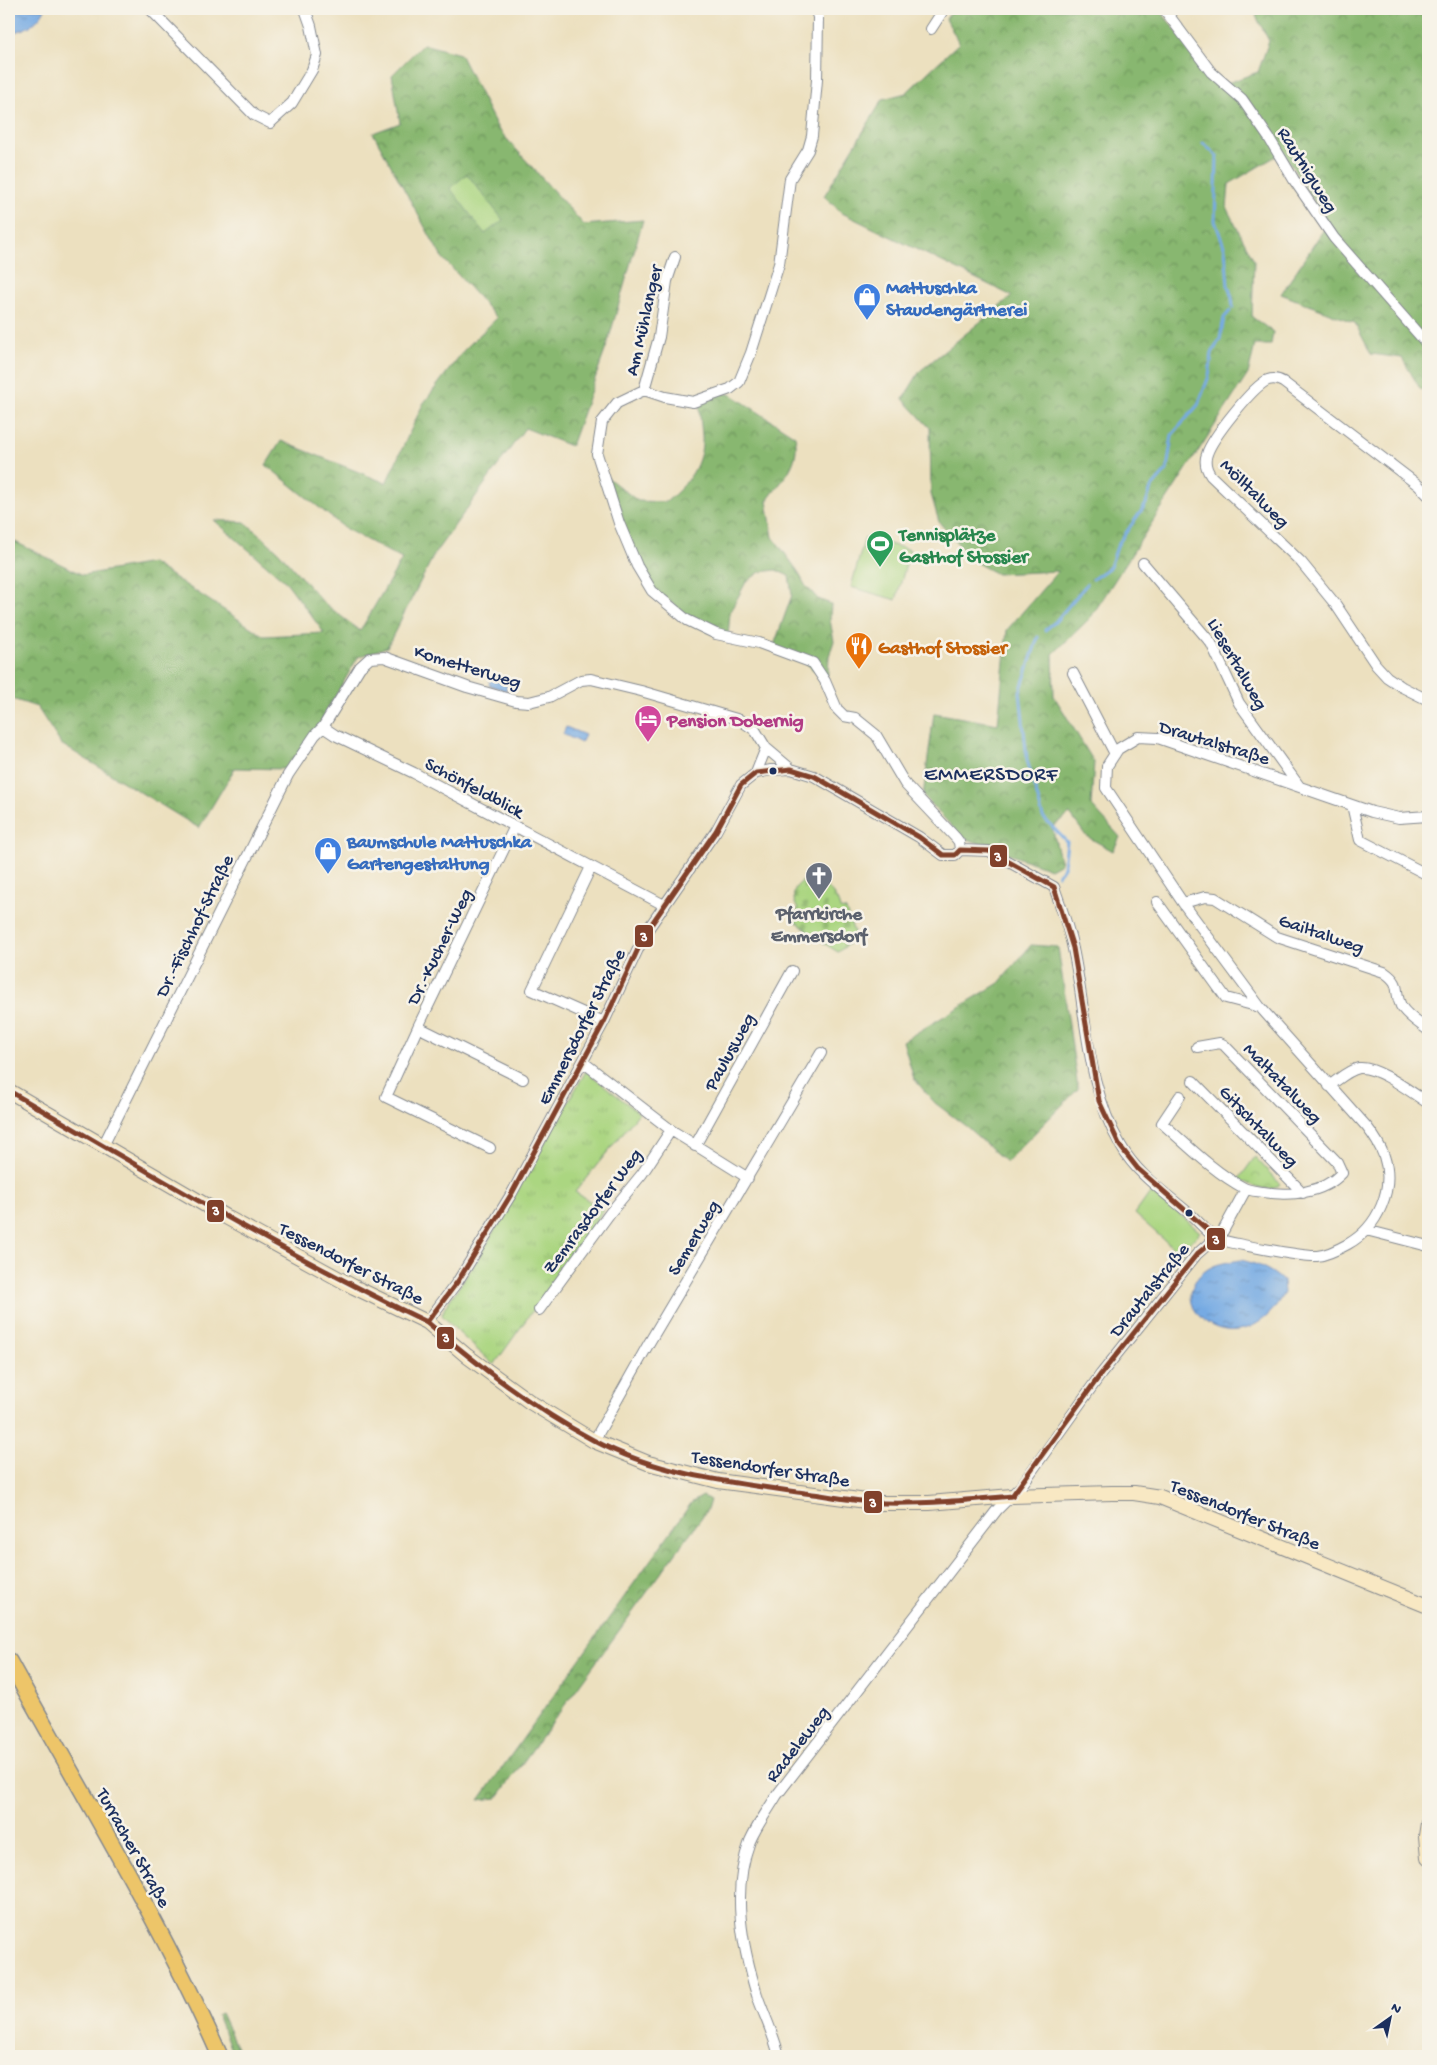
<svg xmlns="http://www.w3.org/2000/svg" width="1437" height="2065" viewBox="0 0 1437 2065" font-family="'Gochi Hand',sans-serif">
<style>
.grass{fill:url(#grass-tufts);stroke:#638270}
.forest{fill:url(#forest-crowns);stroke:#527366}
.cemetery{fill:url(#cemetery-stones);stroke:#638270}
.park{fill:url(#park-crowns);stroke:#638270}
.pitch{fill:#abd681;stroke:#638270}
.water{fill:url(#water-ripples);stroke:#486ca0}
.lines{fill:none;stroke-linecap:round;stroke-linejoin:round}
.stream{stroke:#76aae3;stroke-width:3}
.street-casing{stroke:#84888e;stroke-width:12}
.secondary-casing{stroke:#84888e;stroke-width:16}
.primary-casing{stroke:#84888e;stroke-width:18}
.street{stroke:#fff;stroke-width:10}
.secondary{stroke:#f8e8c3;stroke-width:14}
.primary{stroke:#edc569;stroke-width:15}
.bus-1-casing{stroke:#f7f3e8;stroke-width:9}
.bus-1{stroke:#81412b;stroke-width:5}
.bus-dot{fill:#1b2f5e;stroke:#f7f3e8;stroke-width:2}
.labels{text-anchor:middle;stroke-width:5;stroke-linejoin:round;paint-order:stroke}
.street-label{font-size:19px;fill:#1b2f5e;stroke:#f7f3e8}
.shop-label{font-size:19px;font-weight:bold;fill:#366cbe;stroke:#f7f3e8;text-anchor:start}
.leisure-label{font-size:19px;font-weight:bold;fill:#27864d;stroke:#f7f3e8;text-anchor:start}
.food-label{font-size:19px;font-weight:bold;fill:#c56008;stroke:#f7f3e8;text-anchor:start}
.hotel-label{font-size:19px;font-weight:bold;fill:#b23c85;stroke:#f7f3e8;text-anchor:start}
.worship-label{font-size:19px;font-weight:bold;fill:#5b616d;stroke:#f7f3e8}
.quarter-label{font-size:21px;letter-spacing:1px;fill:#1b2f5e;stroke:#f7f3e8}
.line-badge{stroke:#f7f3e8;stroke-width:2}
.badge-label{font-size:14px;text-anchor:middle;font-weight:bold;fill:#fff}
</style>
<defs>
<pattern id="grass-tufts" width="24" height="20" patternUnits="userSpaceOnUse" patternTransform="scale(1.25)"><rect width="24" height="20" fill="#abd681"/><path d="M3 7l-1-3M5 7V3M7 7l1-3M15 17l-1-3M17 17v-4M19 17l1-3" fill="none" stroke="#93b872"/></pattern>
<pattern id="forest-crowns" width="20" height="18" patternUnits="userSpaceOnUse" patternTransform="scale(1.25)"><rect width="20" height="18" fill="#88b76f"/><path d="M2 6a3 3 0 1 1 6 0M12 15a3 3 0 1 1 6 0" fill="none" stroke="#6e955e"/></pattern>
<pattern id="cemetery-stones" width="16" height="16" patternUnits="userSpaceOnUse" patternTransform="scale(1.25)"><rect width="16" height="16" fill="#abd681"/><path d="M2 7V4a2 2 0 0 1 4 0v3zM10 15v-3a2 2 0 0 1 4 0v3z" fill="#93b872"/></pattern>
<pattern id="park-crowns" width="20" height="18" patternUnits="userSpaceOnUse" patternTransform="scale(1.25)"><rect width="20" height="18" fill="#abd681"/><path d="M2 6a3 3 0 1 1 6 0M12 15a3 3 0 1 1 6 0" fill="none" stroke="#93b872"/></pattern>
<pattern id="water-ripples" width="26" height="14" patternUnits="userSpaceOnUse" patternTransform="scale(1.25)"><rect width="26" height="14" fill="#76aae3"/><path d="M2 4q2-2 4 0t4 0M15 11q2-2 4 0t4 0" fill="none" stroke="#608bbb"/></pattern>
</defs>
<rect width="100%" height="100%" fill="#f7f3e8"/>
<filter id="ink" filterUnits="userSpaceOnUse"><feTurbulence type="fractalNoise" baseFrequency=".02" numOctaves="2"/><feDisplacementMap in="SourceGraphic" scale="10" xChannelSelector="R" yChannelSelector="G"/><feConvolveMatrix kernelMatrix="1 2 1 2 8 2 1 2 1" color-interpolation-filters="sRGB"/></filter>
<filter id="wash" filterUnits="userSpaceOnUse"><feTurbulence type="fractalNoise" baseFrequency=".0096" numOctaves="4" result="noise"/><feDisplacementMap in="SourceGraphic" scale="20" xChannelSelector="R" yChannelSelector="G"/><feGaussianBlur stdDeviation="1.12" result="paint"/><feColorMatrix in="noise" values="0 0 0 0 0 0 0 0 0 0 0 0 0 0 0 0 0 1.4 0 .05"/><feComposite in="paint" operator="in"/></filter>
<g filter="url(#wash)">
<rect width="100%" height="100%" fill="#ece0bf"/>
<path class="grass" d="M586,1071L639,1113L575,1192L604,1210L494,1365L458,1332L442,1315L445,1307L478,1259Z"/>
<path class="forest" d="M953,9H1159L1219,86L1258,72L1269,41L1256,16L1262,9H1428V395L1419,387L1402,358L1371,354L1355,323L1281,294L1328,223L1283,152L1229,184L1227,209L1254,260L1252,317L1273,332L1271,345H1255L1248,374L1091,617L1053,654L1054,696L1094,762L1091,805L1120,837L1113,851L1086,836L1070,814L1052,827L1061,863L1050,869L962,837L923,796L934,713L998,724L1007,630L1058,571L997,574L973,561L939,522L931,494L930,428L903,399L920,371L1012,296L842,213L824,196L883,99L906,93L959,43L946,19Z
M423,44L460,54L498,129L584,225L643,220L607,345L571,446L525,428L435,553L387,647L358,657L320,723L286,769L235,768L199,828L61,744L37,707L9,698V539L83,575L152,563L264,636L324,633L287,583L214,520L245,522L278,551L323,602L360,631L402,559L346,529L266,465L281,441L386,483L423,404L464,350L497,318L441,256L373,133L400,123L392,75Z
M720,392L732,395L795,436C801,465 782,479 767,501L773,537L797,570L805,585L818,599L831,604L830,620L834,641L829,656L828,672L825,681L802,659L773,648L792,595L789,576L776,570L760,572L746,582L730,612L728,637L708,631L648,585L634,559L608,478L638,501L666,502C687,485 704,464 702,435C701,423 699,412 699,400Z
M1031,945L1058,947L1078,1089L1006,1162L967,1127L935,1103L914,1079L903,1041L999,983Z
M703,1496L710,1500L707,1510L497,1798L479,1800L692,1502Z
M221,2013L241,2056H234L217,2015Z"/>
<path class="cemetery" d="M805,880C822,880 837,893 840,909L846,910L856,938L838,952C822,943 809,932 794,920L798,909C791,898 792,886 805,880Z"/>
<path class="park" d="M1255,1157L1280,1184C1272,1195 1249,1184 1239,1179Z"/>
<path class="pitch" d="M467,174L503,220L485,234L450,188Z
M865,537L910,550L896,600L851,587Z
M1152,1190L1200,1232L1180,1254L1135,1214Z"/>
<path class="water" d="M9,9H45C37,25 25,30 9,33Z
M490,679L507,685L506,691L489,685Z
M566,727L585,735L581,743L563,734Z
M1241,1260C1258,1264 1271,1270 1283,1281L1284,1293C1279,1301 1274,1310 1266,1317C1219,1357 1162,1298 1208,1269C1217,1263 1230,1262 1241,1260Z"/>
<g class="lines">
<path class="stream" d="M1203,143L1217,156L1215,221L1225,249L1228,285L1232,298L1233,307
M1093,579L1110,567L1118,544L1146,504L1151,488L1167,470L1172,435L1198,405L1209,376L1212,353L1220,339L1224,318L1230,311
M1045,630L1055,622L1087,584
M1038,637L1020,692L1027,760L1043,817L1067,842L1064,867L1058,875"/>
</g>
</g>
<g filter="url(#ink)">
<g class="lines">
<defs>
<path id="street" d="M150,9L254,115L270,123L292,103L312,70L317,55L311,26L305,9
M1164,9L1211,72L1242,99L1269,138L1294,180L1334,238L1428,345
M931,29L944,9
M644,390L659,337L667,281L675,257
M1428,495L1418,485L1283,382C1278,379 1274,378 1268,380C1253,386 1212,438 1207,454C1204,462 1206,469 1211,476L1301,562L1336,605L1376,665L1387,677L1402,687L1428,700
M1143,563L1211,643L1239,703L1299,786
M1073,673L1115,754
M323,727L335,735L414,773L664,905
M756,773L766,748
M1352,805L1360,840L1428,875
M515,826L418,1027L523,1079
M960,850L989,851L1054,887C1061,907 1069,928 1073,949C1087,1014 1086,1087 1121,1146C1137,1175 1167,1194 1191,1215C1199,1222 1207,1232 1216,1238C1226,1243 1304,1257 1317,1256C1328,1255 1339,1249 1348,1244C1378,1227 1395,1189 1384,1156C1380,1145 1374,1136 1367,1127L1260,1007L1183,903L1106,788L1107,766L1118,749L1138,737L1158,738L1372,812L1399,818L1428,816
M591,867L532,990L604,1022
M1157,902L1226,998L1260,1007
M1183,903L1205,897L1215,898L1277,937L1384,972C1403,985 1393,990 1401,1006C1407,1016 1419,1023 1428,1030
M418,1027L386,1097L490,1148
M583,1062L671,1130L748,1178
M1193,1081L1303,1193
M1329,1086C1338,1080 1348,1070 1359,1068C1378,1066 1412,1093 1428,1103
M1180,1096L1162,1123C1187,1145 1215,1173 1244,1188C1250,1191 1257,1191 1263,1192C1290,1196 1322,1194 1342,1173L1337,1162L1224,1045L1220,1043L1197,1047
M103,1146L288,775L315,735L323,727L360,667L370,658L384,657L467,687L516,701L529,702L549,697L581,680L591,679L641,691L740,720L755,730L766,748L791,769
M695,1146L792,971
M1366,1230L1428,1246
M539,1310L610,1213L642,1174L671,1130
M427,1322L458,1281L512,1193L604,1022L646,932L716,831L741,785L756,773L771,770L791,769L814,776L919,837L943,855H955L960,850L959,842L956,838L905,784L876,735L855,718L844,716L837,709L825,681L813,663L759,643L716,634L687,620L652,591L637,566L619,523L597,454L602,422L617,403L644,390L665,397L693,402L730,389L739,382L751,353L779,264L790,179L808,150L812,136L817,80L818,17L815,9
M594,1441L649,1343L821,1053
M779,2056C774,2035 764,2015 757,1995C742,1945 731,1892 750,1841C757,1825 768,1810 777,1795L997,1510L1021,1486L1101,1374L1197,1254L1223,1231L1246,1189"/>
<path id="secondary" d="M9,1091L226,1217L354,1287L427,1322L467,1356L530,1402L594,1441L648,1463L718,1481L881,1503H929L1012,1496L1112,1493H1134L1160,1497L1428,1606
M1428,1823L1426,1836L1428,1858"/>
<path id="primary" d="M9,1661C81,1792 160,1920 220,2056"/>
</defs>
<use href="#street" class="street-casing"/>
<use href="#secondary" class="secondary-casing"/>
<use href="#primary" class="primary-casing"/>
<use href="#street" class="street"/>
<use href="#secondary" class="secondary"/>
<use href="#primary" class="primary"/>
<defs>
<path id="bus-1" d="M791,769L814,776L919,837L943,855H955L960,850L989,851L1054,887L1073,948L1099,1101L1120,1146L1138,1169L1217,1238L1197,1254L1101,1374L1012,1496C969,1500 927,1504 884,1503C858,1502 831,1496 805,1493C734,1483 658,1475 593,1440C533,1408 479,1366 427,1322L458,1281L512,1193L604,1022L646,932L716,831L741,785L756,773Z
M9,1091C147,1171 283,1253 427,1322"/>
</defs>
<use href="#bus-1" class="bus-1-casing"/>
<use href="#bus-1" class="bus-1"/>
</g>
</g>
<defs>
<symbol id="shop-pin" viewBox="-11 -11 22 30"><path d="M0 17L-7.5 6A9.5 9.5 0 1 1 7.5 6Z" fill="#3f7fe0" stroke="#f7f3e8"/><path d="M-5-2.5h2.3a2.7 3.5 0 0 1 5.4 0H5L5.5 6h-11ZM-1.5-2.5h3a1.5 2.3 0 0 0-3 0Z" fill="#fff"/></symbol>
<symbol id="stadium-pin" viewBox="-11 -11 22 30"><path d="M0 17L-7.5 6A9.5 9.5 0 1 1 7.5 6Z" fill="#2e9e5b" stroke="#f7f3e8"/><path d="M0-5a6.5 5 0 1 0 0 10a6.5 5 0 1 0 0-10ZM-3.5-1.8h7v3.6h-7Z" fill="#fff"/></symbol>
<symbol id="restaurant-pin" viewBox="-11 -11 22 30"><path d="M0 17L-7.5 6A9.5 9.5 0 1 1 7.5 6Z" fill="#e8710a" stroke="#f7f3e8"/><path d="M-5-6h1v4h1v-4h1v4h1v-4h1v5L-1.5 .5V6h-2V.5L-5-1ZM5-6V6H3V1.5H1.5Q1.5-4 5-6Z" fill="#fff"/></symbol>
<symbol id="hotel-pin" viewBox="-11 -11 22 30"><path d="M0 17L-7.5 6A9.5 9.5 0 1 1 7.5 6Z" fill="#d1479c" stroke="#f7f3e8"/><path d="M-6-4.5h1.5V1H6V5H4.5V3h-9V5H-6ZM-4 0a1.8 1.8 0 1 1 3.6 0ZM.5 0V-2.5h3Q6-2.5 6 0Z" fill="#fff"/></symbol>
<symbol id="church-pin" viewBox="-11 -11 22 30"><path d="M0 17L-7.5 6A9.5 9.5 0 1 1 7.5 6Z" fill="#6b7280" stroke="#f7f3e8"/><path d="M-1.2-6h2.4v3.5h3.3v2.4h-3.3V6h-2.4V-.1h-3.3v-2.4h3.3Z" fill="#fff"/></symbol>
</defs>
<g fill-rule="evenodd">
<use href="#shop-pin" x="851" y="281" width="32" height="43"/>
<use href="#stadium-pin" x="864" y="528" width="32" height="43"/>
<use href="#restaurant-pin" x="843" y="630" width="32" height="43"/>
<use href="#hotel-pin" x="632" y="703" width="32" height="43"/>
<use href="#shop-pin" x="312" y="835" width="32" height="43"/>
<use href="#church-pin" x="803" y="860" width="32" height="43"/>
</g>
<g class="bus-dot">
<circle cx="773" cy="771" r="4.5"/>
<circle cx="1189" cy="1213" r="4.5"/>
</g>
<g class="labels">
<g class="street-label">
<text transform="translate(1309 169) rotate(58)" y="7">Rautnigweg</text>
<text transform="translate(642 320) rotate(-77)" y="7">Am Mühlanger</text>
<text transform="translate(1256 492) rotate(45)" y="7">Mölltalweg</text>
<text transform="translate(1239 663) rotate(60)" y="7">Liesertalweg</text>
<text transform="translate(468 665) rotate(17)" y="7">Kometterweg</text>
<text transform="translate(1215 741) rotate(17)" y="7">Drautalstraße</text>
<text transform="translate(475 786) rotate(28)" y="7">Schönfeldblick</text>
<text transform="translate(193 925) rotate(-64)" y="7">Dr.-Fischhof-Straße</text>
<text transform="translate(1322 932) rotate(19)" y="7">Gailtalweg</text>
<text transform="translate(438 946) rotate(-64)" y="7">Dr.-Kucher-Weg</text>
<text transform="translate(580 1026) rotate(-63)" y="7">Emmersdorfer Straße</text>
<text transform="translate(728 1051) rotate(-61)" y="7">Paulusweg</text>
<text transform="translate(1284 1082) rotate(46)" y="7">Maltatalweg</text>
<text transform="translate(1260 1125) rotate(46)" y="7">Gitschtalweg</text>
<text transform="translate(591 1210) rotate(-53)" y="7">Zemrasdorfer Weg</text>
<text transform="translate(692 1237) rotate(-59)" y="7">Semerweg</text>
<text transform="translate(352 1262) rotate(27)" y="7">Tessendorfer Straße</text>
<text transform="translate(1148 1289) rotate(-51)" y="7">Drautalstraße</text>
<text transform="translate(771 1467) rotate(9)" y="7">Tessendorfer Straße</text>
<text transform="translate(1246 1513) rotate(22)" y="7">Tessendorfer Straße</text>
<text transform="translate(796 1743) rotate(-52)" y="7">Radeleweg</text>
<text transform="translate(135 1847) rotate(61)" y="7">Turracher Straße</text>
</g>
<g class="shop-label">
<text x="886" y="293">Mattuschka<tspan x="886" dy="22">Staudengärtnerei</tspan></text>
<text x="347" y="847">Baumschule Mattuschka<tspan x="347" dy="22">Gartengestaltung</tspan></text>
</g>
<g class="leisure-label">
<text x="899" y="540">Tennisplätze<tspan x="899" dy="22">Gasthof Stossier</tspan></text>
</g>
<g class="food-label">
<text x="878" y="653">Gasthof Stossier</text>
</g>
<g class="hotel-label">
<text x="667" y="726">Pension Dobernig</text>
</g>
<g class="worship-label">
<text x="819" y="919">Pfarrkirche<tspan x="819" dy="22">Emmersdorf</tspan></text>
</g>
<g class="quarter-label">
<text x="991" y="780">EMMERSDORF</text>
</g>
</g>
<g class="line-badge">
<rect x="989" y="844" width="19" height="24" rx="5" fill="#81412b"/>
<rect x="634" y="924" width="20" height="24" rx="5" fill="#81412b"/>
<rect x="206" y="1199" width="19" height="24" rx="5" fill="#81412b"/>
<rect x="1206" y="1227" width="20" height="24" rx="5" fill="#81412b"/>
<rect x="436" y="1326" width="19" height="24" rx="5" fill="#81412b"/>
<rect x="863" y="1490" width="20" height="24" rx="5" fill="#81412b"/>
</g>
<g class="badge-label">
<text x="998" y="861">3</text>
<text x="644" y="941">3</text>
<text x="216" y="1215">3</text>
<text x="1216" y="1244">3</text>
<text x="446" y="1342">3</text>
<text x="873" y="1507">3</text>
</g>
<rect width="1437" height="2065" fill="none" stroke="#f7f3e8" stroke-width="30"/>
<g transform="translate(1390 2018) rotate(33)" stroke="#f7f3e8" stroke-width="4" paint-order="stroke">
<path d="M0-4L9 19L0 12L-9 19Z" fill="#1b2f5e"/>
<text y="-8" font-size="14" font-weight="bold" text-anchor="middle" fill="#1b2f5e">N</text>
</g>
</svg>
